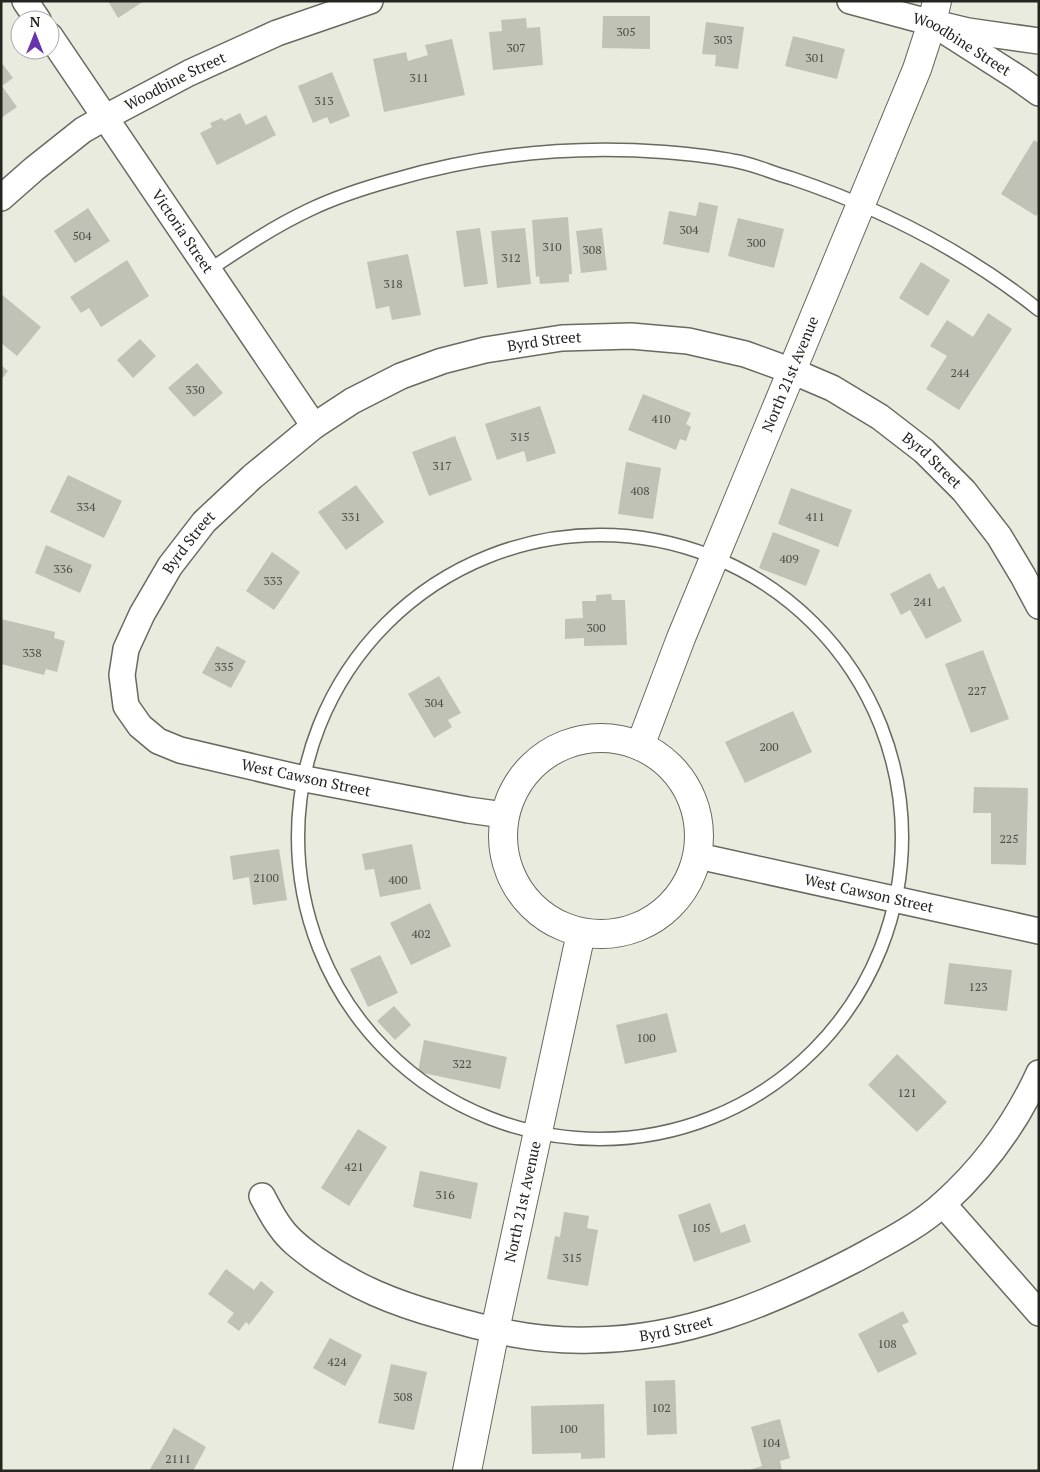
<svg xmlns="http://www.w3.org/2000/svg" width="1040" height="1472" viewBox="0 0 1040 1472" font-family="'PT Serif',serif">
<style>
.building{fill:#bfc2b5}
.lines{fill:none;stroke-linecap:round;stroke-linejoin:round}
.service-casing{stroke:#676a5f;stroke-width:15}
.minor-casing{stroke:#676a5f;stroke-width:28}
.tertiary-casing{stroke:#676a5f;stroke-width:30}
.service{stroke:#fff;stroke-width:12}
.minor{stroke:#fff;stroke-width:25}
.tertiary{stroke:#fff;stroke-width:28}
.labels{text-anchor:middle;stroke-width:4.5;stroke-linejoin:round;paint-order:stroke}
.number-label{font-size:12px;fill:#4b4c45}
.street-label{font-size:15px;fill:#242520;stroke:#fff}
</style>
<rect width="100%" height="100%" fill="#e8ebde"/>
<path class="building" d="M108,1H144L118,18Z
M603,16H650V49L602,48Z
M526,18L527,28L540,27L543,65L493,70L489,32L502,31L501,20Z
M706,22L744,27L738,69L715,66L716,55L702,54Z
M793,36L845,49L837,79L785,66Z
M452,39L465,95L384,112L373,59L406,52L408,61L428,55L425,45Z
M1,62L13,78L2,86L17,107L1,118Z
M332,72L350,116L330,124L327,117L313,123L298,86Z
M240,113L246,125L266,115L276,135L217,165L200,133L212,127L210,123L222,118L224,121Z
M1034,140L1039,143V211L1036,216L1001,194Z
M699,202L718,206L709,253L663,244L669,211L696,216Z
M88,208L110,241L75,263L54,231Z
M568,217L572,274H569V282L540,284L539,276L536,277L532,220Z
M738,218L784,229L774,268L728,256Z
M480,228L488,284L464,287L456,231Z
M525,228L531,284L497,288L491,231Z
M602,228L607,270L581,273L576,231Z
M408,254L421,315L392,320L389,306L376,309L367,262Z
M127,260L149,296L101,327L89,308L81,313L70,297Z
M921,262L950,280L928,316L899,298Z
M1,294L41,327L17,356L1,343Z
M988,313L1012,329L959,410L926,389L947,356L930,346L947,320L973,337Z
M140,339L156,356L133,378L117,360Z
M197,363L223,393L194,417L168,388Z
M1,365L8,371L1,380Z
M643,394L691,413L686,424L691,427L686,441L680,439L676,450L628,430Z
M540,406L556,453L527,462L524,451L497,460L485,424Z
M455,436L472,480L429,496L412,452Z
M626,462L661,468L653,519L618,514Z
M68,475L122,501L104,538L50,512Z
M356,485L384,522L346,550L318,512Z
M791,488L852,510L838,547L778,524Z
M773,532L820,550L806,586L759,568Z
M46,545L92,565L80,593L35,573Z
M272,552L300,572L274,610L246,591Z
M930,573L938,589L944,586L962,621L926,639L910,610L901,615L890,594Z
M611,594L612,600H625L627,645L584,646V638L565,639V619L583,618L582,601H596V595Z
M1,619L55,632L54,638L65,641L57,672L46,669L44,675L1,664Z
M217,646L246,661L231,688L202,673Z
M983,650L1009,719L971,733L945,664Z
M439,676L461,713L448,720L452,727L434,738L408,694Z
M793,711L812,752L745,783L725,742Z
M974,787L1028,788L1026,865L991,864V813H973Z
M412,844L421,889L380,897L374,869L365,870L362,854Z
M279,849L287,900L253,905L249,877L233,880L230,856Z
M430,903L451,946L411,965L390,923Z
M380,955L398,993L368,1007L350,969Z
M949,963L1012,970L1007,1011L944,1004Z
M394,1006L411,1025L395,1040L377,1021Z
M667,1013L677,1052L625,1064L616,1025Z
M424,1040L507,1057L500,1089L418,1072Z
M897,1054L947,1102L917,1132L868,1085Z
M358,1129L387,1147L349,1206L321,1188Z
M420,1171L478,1183L471,1219L413,1207Z
M710,1203L721,1233L745,1224L751,1242L694,1262L678,1215Z
M564,1212L589,1216L587,1228L598,1230L588,1286L547,1279L555,1236L560,1237Z
M226,1269L254,1290L261,1281L274,1292L249,1325L246,1322L239,1331L227,1322L234,1313L208,1294Z
M903,1311L909,1322L902,1325L917,1354L878,1373L858,1334Z
M330,1338L362,1355L345,1386L313,1368Z
M391,1364L427,1372L414,1430L378,1423Z
M675,1380L677,1434L647,1435L645,1381Z
M604,1404L605,1458L581,1459V1453L532,1454L531,1406Z
M780,1419L790,1458L780,1461L782,1471H746L762,1466L751,1427Z
M174,1428L206,1447L193,1471H149Z"/>
<g class="lines">
<defs>
<path id="service" d="M209,270C242,248 273,227 309,210C336,197 364,188 393,180C482,154 571,145 664,152C688,154 712,156 735,161C754,164 772,173 791,178C880,208 965,251 1039,310
M298 837a302 302 0 1 1 604 0a302 302 0 1 1-604 0Z"/>
<g id="minor">
<path d="M25,1L38,20"/>
<path id="s1" d="M850,1L932,23L1018,78L1039,93"/>
<path d="M947,26L968,31L1039,41"/>
<path id="s2" d="M50,36L314,426"/>
<path id="s3" d="M1,198L34,169L83,130L106,117L189,73L277,33L370,1"/>
<path id="s4" d="M504,815L468,810L300,778L180,750L158,741L140,726L126,706L122,675L126,649L142,614L170,566L204,522L252,477L314,426L352,401L401,376L442,361L485,350L562,338L631,336L688,341L745,354L792,371L832,388L880,417L924,451L964,491L999,536L1023,576L1039,606"/>
<path id="s5" d="M698,856L1039,931"/>
<path id="s6" d="M262,1196C268,1207 273,1218 281,1228C290,1241 303,1250 315,1259C355,1287 394,1303 441,1316C459,1321 476,1326 494,1330C525,1337 559,1341 591,1340C686,1339 771,1303 854,1260C885,1243 918,1227 944,1203C984,1167 1016,1123 1039,1073"/>
<path d="M943,1204L1039,1313"/>
</g>
<g id="tertiary">
<circle cx="601" cy="836" r="98"/>
<path id="s7" d="M640,746L681,638L917,69L932,23L937,1"/>
<path id="s8" d="M467,1471L495,1330L581,933"/>
</g>
</defs>
<use href="#service" class="service-casing"/>
<use href="#minor" class="minor-casing"/>
<use href="#tertiary" class="tertiary-casing"/>
<use href="#service" class="service"/>
<use href="#minor" class="minor"/>
<use href="#tertiary" class="tertiary"/>
</g>
<g class="labels">
<g class="number-label">
<text x="626" y="36">305</text>
<text x="723" y="44">303</text>
<text x="516" y="52">307</text>
<text x="815" y="62">301</text>
<text x="419" y="82">311</text>
<text x="324" y="105">313</text>
<text x="689" y="234">304</text>
<text x="82" y="240">504</text>
<text x="756" y="247">300</text>
<text x="552" y="251">310</text>
<text x="592" y="254">308</text>
<text x="511" y="262">312</text>
<text x="393" y="288">318</text>
<text x="960" y="377">244</text>
<text x="195" y="394">330</text>
<text x="661" y="423">410</text>
<text x="520" y="441">315</text>
<text x="442" y="470">317</text>
<text x="640" y="495">408</text>
<text x="86" y="511">334</text>
<text x="351" y="521">331</text>
<text x="815" y="521">411</text>
<text x="789" y="563">409</text>
<text x="63" y="573">336</text>
<text x="273" y="585">333</text>
<text x="923" y="606">241</text>
<text x="596" y="632">300</text>
<text x="32" y="657">338</text>
<text x="224" y="671">335</text>
<text x="977" y="695">227</text>
<text x="434" y="707">304</text>
<text x="769" y="751">200</text>
<text x="1009" y="843">225</text>
<text x="266" y="882">2100</text>
<text x="398" y="884">400</text>
<text x="421" y="938">402</text>
<text x="978" y="991">123</text>
<text x="646" y="1042">100</text>
<text x="462" y="1068">322</text>
<text x="907" y="1097">121</text>
<text x="354" y="1171">421</text>
<text x="445" y="1199">316</text>
<text x="701" y="1232">105</text>
<text x="572" y="1262">315</text>
<text x="887" y="1348">108</text>
<text x="337" y="1366">424</text>
<text x="403" y="1401">308</text>
<text x="661" y="1412">102</text>
<text x="568" y="1433">100</text>
<text x="771" y="1447">104</text>
<text x="178" y="1463">2111</text>
</g>
<g class="street-label">
<text dy="5" stroke="none"><textPath href="#s1" startOffset="121">Woodbine Street</textPath></text>
<text dy="5" stroke="none"><textPath href="#s3" startOffset="211">Woodbine Street</textPath></text>
<text dy="5" stroke="none"><textPath href="#s2" startOffset="236">Victoria Street</textPath></text>
<text dy="5" stroke="none"><textPath href="#s4" startOffset="1004">Byrd Street</textPath></text>
<text dy="5" stroke="none"><textPath href="#s7" startOffset="401">North 21st Avenue</textPath></text>
<text dy="5" stroke="none"><textPath href="#s4" startOffset="1424">Byrd Street</textPath></text>
<text dy="5" stroke="none"><textPath href="#s4" startOffset="584">Byrd Street</textPath></text>
<text transform="translate(306 778) rotate(12)" y="5">West Cawson Street</text>
<text dy="5" stroke="none"><textPath href="#s5" startOffset="175">West Cawson Street</textPath></text>
<text dy="5" stroke="none"><textPath href="#s8" startOffset="275">North 21st Avenue</textPath></text>
<text dy="5" stroke="none"><textPath href="#s6" startOffset="461">Byrd Street</textPath></text>
</g>
</g>
<rect width="1040" height="1472" fill="none" stroke="#242520" stroke-width="5"/>
<g transform="translate(35 35)"><circle r="24" fill="#ffffff" stroke="#a7a8a6"/>
<path d="M0-4L9 19L0 12L-9 19Z" fill="#6734ab"/>
<text y="-8" font-size="14" font-weight="bold" text-anchor="middle" fill="#242520">N</text>
</g>
</svg>
